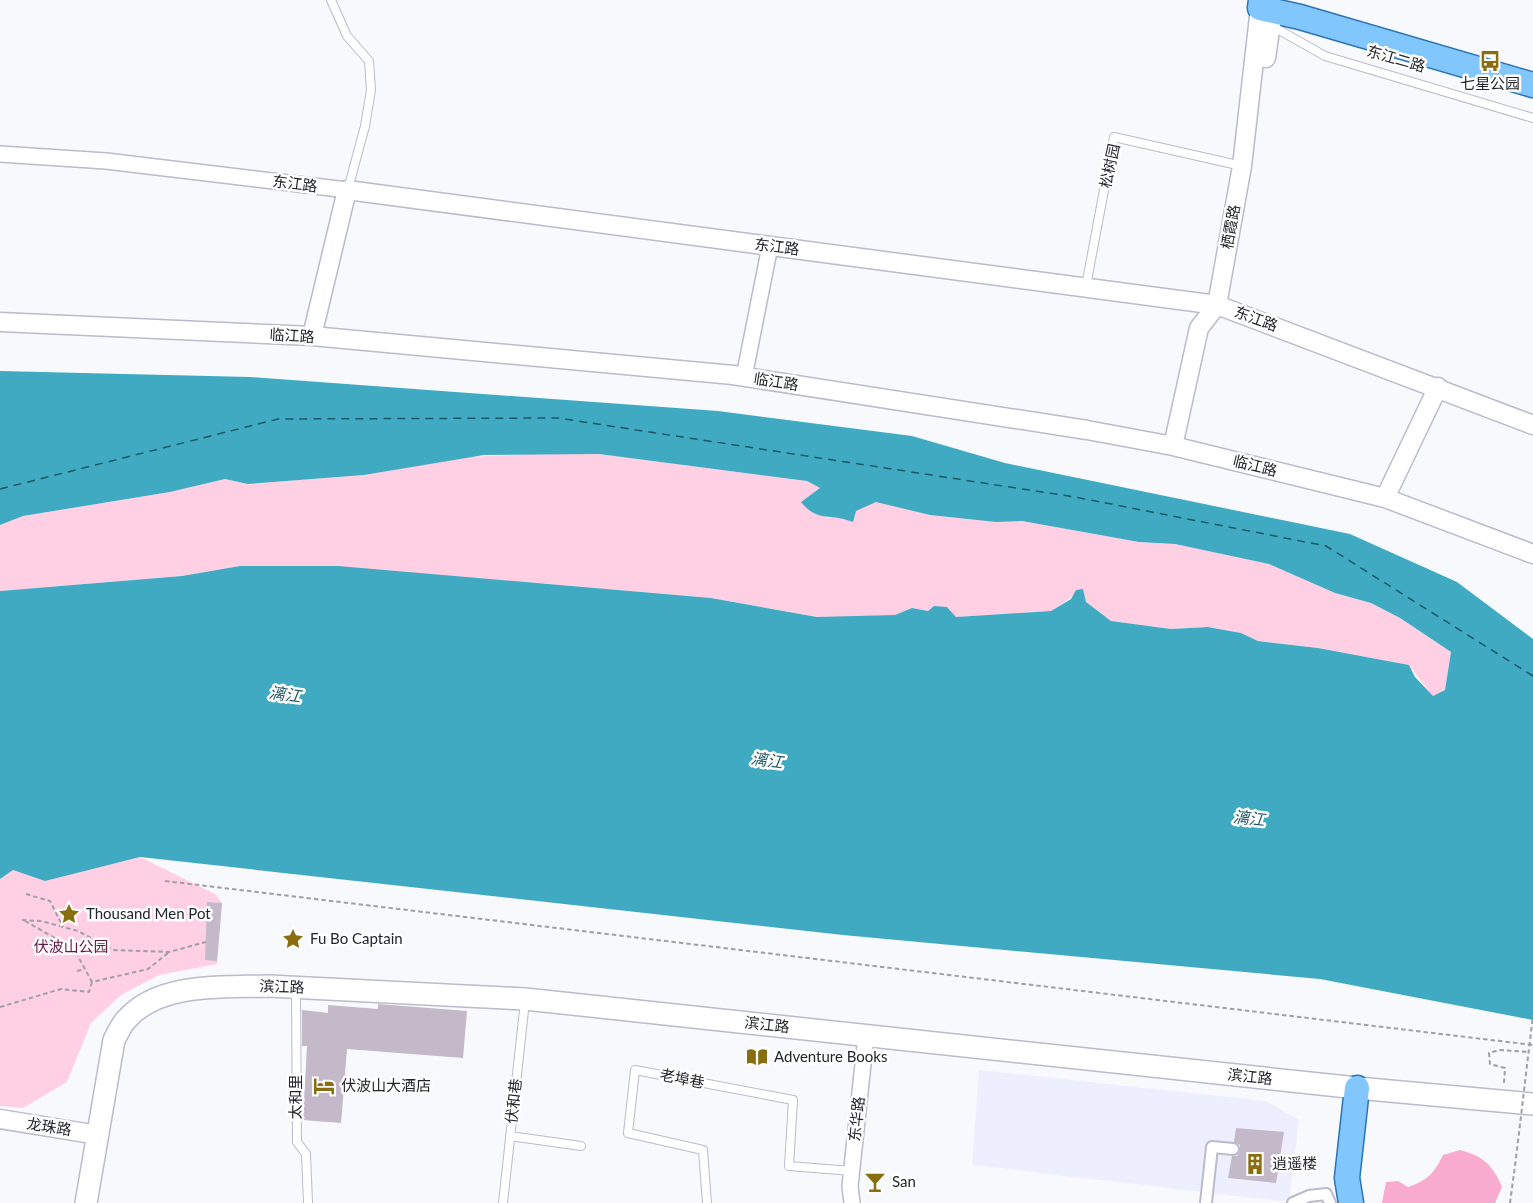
<svg xmlns="http://www.w3.org/2000/svg" width="1533" height="1203" viewBox="0 0 1533 1203" font-family="Lato,'Noto Sans SC',sans-serif">
<style>
.built{fill:#eeeffe}
.green{fill:#ffd0e4}
.forest{fill:#f8abcf}
.water{fill:#3faac1}
.lines{fill:none;stroke-linecap:round;stroke-linejoin:round}
.ferry{stroke:#1e5865;stroke-width:1.5;stroke-dasharray:8 6;stroke-linecap:butt}
.building{fill:#c3b9c8}
.service-casing{stroke:#babbcb;stroke-width:10}
.pedestrian-casing{stroke:#babbcb;stroke-width:14}
.minor-casing{stroke:#babbcb;stroke-width:18}
.tertiary-casing{stroke:#babbcb;stroke-width:21}
.secondary-casing{stroke:#babbcb;stroke-width:24}
.primary-casing{stroke:#2b75b4;stroke-width:27}
.path{stroke:#9fa0a5;stroke-width:2;stroke-dasharray:4.5 3;stroke-linecap:butt}
.service{stroke:#fff;stroke-width:8}
.pedestrian{stroke:#fff;stroke-width:10}
.minor{stroke:#fff;stroke-width:15}
.tertiary{stroke:#fff;stroke-width:18}
.secondary{stroke:#fff;stroke-width:21}
.primary{stroke:#82c6fe;stroke-width:24}
.path-bridge{stroke:#9fa0a5;stroke-width:2;stroke-dasharray:4.5 3;stroke-linecap:butt}
.labels{text-anchor:middle;stroke-width:5;stroke-linejoin:round;paint-order:stroke}
.street-label{font-size:15px;fill:#24252b;stroke:#fff}
.poi-label{font-size:15px;fill:#24252b;stroke:#fff;text-anchor:start}
.park-label{font-size:15px;fill:#671545;stroke:#fff}
.water-label{font-size:16px;font-style:italic;fill:#1e5865;stroke:#fff}
</style>
<rect width="100%" height="100%" fill="#f8f9fc"/>
<path class="built" d="M979,1070L1266,1101L1299,1120L1289,1202L972,1165Z"/>
<path class="green" d="M551,453L599,454L807,481L821,488L801,502L827,518H842L876,501L930,515L996,522L1022,521L1139,542L1175,544L1269,564L1335,593L1371,603L1400,618L1451,652L1445,690L1433,697L1409,665L1318,648L1258,641L1241,633L1208,627L1171,629L1111,621L1086,602L1083,589L1051,611L956,617L947,607L928,611L912,608L895,615L864,617H817L711,598L540,583L240,566L182,576L0,591V525L23,516L170,492L225,479L248,484L364,475L464,457Z
M140,857L215,894L222,903L217,964L159,975L121,995L91,1023L67,1082L23,1108L0,1106V879L13,870L45,880Z"/>
<path class="forest" d="M1460,1150C1483,1156 1493,1165 1502,1187L1495,1203H1382L1386,1182L1398,1181L1408,1187C1427,1181 1435,1172 1443,1155Z"/>
<path class="water" d="M0,371L250,377L718,411L912,436L1005,463L1350,534L1457,582L1533,639V1020L1320,979L843,935L140,857L45,881L13,870L0,879V591L182,576L240,566H338L711,598L817,617L895,615L912,608L928,611L934,606L947,607L956,617L1051,611L1071,599L1076,590L1083,589L1086,602L1111,621L1171,629L1208,627L1241,633L1258,641L1318,648L1409,665L1415,677L1433,696L1445,690L1451,652L1400,618L1371,603L1335,593L1269,564L1175,544L1139,542L1022,521L996,522L930,515L876,502L856,511L853,522C831,513 818,523 801,502L820,488L807,481L599,454L484,455L364,475L248,484L225,479L170,492L23,516L0,525Z"/>
<g class="lines">
<path class="ferry" d="M0,489L278,419L558,418L1075,497L1326,546L1533,676"/>
</g>
<path class="building" d="M207,902L222,903L217,961L205,960Z
M378,1004L467,1011L463,1058L347,1049L341,1123L303,1120L307,1046H302V1010L328,1013V1005L378,1009Z
M1236,1128L1284,1132L1276,1183L1228,1178L1232,1156H1237L1240,1150V1145L1234,1142Z"/>
<g class="lines">
<defs>
<path id="service" d="M331,0L347,36L369,61L371,90L365,126L348,189
M1272,26L1325,56L1533,118
M1086,286L1114,137L1242,166
M296,989L297,1142L306,1154L308,1203
M510,1136L581,1146
M503,1203L525,1001
M707,1203L703,1150L628,1133L635,1070L793,1100L789,1166L852,1171"/>
<path id="pedestrian" d="M1206,1203L1212,1147L1233,1149
M1293,1203L1309,1196L1326,1194L1330,1203"/>
<path id="minor" d="M0,154L106,161L347,190
M744,377L770,246
M852,1203L850,1186L866,1036"/>
<path id="tertiary" d="M1266,58L1273,10
M0,322L312,336L733,375L1087,430L1173,446L1385,498L1533,554
M312,336L347,190L1217,305L1533,425
M1173,446L1199,328L1217,305L1242,166L1260,8
M1385,498L1438,387
M0,1119L98,1135"/>
<path id="secondary" d="M86,1203L114,1040C118,1033 121,1025 126,1020C158,982 225,987 269,986L525,999L1357,1088L1533,1104"/>
<path id="primary" d="M1261,0L1260,8L1300,17L1533,85
M1351,1203L1347,1178L1357,1088"/>
</defs>
<use href="#service" class="service-casing"/>
<use href="#pedestrian" class="pedestrian-casing"/>
<use href="#minor" class="minor-casing"/>
<use href="#tertiary" class="tertiary-casing"/>
<use href="#secondary" class="secondary-casing"/>
<use href="#primary" class="primary-casing"/>
<path class="path" d="M165,881L1533,1045
M26,894L50,901L63,927
M22,920L41,921L78,931L113,950L169,952L206,942
M25,921L74,949L92,982L148,969L168,953
M77,971L85,969
M0,1007L61,989L89,992L92,982
M1504,1083L1505,1068L1490,1064L1489,1053L1499,1050L1529,1052
M1510,1203L1516,1158"/>
<use href="#service" class="service"/>
<use href="#pedestrian" class="pedestrian"/>
<use href="#minor" class="minor"/>
<use href="#tertiary" class="tertiary"/>
<use href="#secondary" class="secondary"/>
<use href="#primary" class="primary"/>
<path class="path-bridge" d="M1516,1158L1533,1015"/>
</g>
<defs>
<symbol id="bus-bare" viewBox="-9 -9 18 18"><path d="M-5-6H5V4H4V6H2V4H-2V6H-4V4H-5ZM-3.5-4V0h7V-4ZM-3.5 1.2v1.5H-2V1.2ZM2 1.2v1.5H3.5V1.2Z" fill="#886e0e" stroke="#fff" stroke-width="2.5" paint-order="stroke"/></symbol>
<symbol id="sight-bare" viewBox="-9 -9 18 18"><path d="M0-6L1.8-2.2L6-1.7L2.9 1.2L3.7 5.4L0 3.3L-3.7 5.4L-2.9 1.2L-6-1.7L-1.8-2.2Z" fill="#886e0e" stroke="#fff" stroke-width="2.5" paint-order="stroke"/></symbol>
<symbol id="library-bare" viewBox="-9 -9 18 18"><path d="M-6-4Q-3-5.5-.7-3.5V5Q-3 3-6 4ZM6-4Q3-5.5 .7-3.5V5Q3 3 6 4Z" fill="#886e0e" stroke="#fff" stroke-width="2.5" paint-order="stroke"/></symbol>
<symbol id="hotel-bare" viewBox="-9 -9 18 18"><path d="M-6-4.5h1.5V1H6V5H4.5V3h-9V5H-6ZM-4 0a1.8 1.8 0 1 1 3.6 0ZM.5 0V-2.5h3Q6-2.5 6 0Z" fill="#886e0e" stroke="#fff" stroke-width="2.5" paint-order="stroke"/></symbol>
<symbol id="building-bare" viewBox="-9 -9 18 18"><path d="M-4-6H4V6H1V3H-1V6H-4ZM-2.5-4.3h1.7v1.8h-1.7ZM.8-4.3h1.7v1.8H.8ZM-2.5-1h1.7V.8h-1.7ZM.8-1h1.7V.8H.8Z" fill="#886e0e" stroke="#fff" stroke-width="2.5" paint-order="stroke"/></symbol>
<symbol id="bar-bare" viewBox="-9 -9 18 18"><path d="M-6-5H6L.8 .8V4.5H3.5V6h-7V4.5H-.8V.8Z" fill="#886e0e" stroke="#fff" stroke-width="2.5" paint-order="stroke"/></symbol>
</defs>
<g fill-rule="evenodd">
<use href="#bus-bare" x="1475" y="46" width="30" height="30"/>
<use href="#sight-bare" x="54" y="899" width="30" height="30"/>
<use href="#sight-bare" x="278" y="924" width="30" height="30"/>
<use href="#library-bare" x="742" y="1042" width="30" height="30"/>
<use href="#hotel-bare" x="309" y="1071" width="30" height="30"/>
<use href="#building-bare" x="1240" y="1149" width="30" height="30"/>
<use href="#bar-bare" x="860" y="1167" width="30" height="30"/>
</g>
<g class="labels">
<g class="street-label">
<text transform="translate(1396 59) rotate(16)" y="5">东江二路</text>
<text transform="translate(1110 166) rotate(-78)" y="5">松树园</text>
<text transform="translate(295 184) rotate(7)" y="5">东江路</text>
<text transform="translate(1231 227) rotate(-80)" y="5">栖霞路</text>
<text transform="translate(777 247) rotate(7)" y="5">东江路</text>
<text transform="translate(1256 319) rotate(20)" y="5">东江路</text>
<text transform="translate(292 336) rotate(3)" y="5">临江路</text>
<text transform="translate(776 382) rotate(9)" y="5">临江路</text>
<text transform="translate(1255 466) rotate(14)" y="5">临江路</text>
<text transform="translate(282 987) rotate(2)" y="5">滨江路</text>
<text transform="translate(767 1025) rotate(6)" y="5">滨江路</text>
<text transform="translate(1250 1077) rotate(6)" y="5">滨江路</text>
<text transform="translate(682 1079) rotate(11)" y="5">老埠巷</text>
<text transform="translate(296 1097) rotate(-90)" y="5">太和里</text>
<text transform="translate(514 1101) rotate(-84)" y="5">伏和巷</text>
<text transform="translate(857 1119) rotate(-84)" y="5">东华路</text>
<text transform="translate(49 1127) rotate(9)" y="5">龙珠路</text>
</g>
<g class="poi-label">
<text x="1490" y="89" text-anchor="middle">七星公园</text>
<text x="86" y="919">Thousand Men Pot</text>
<text x="310" y="944">Fu Bo Captain</text>
<text x="774" y="1062">Adventure Books</text>
<text x="341" y="1091">伏波山大酒店</text>
<text x="1272" y="1169">逍遥楼</text>
<text x="892" y="1187">San</text>
</g>
<g class="park-label">
<text x="71" y="952">伏波山公园</text>
</g>
<g class="water-label">
<text transform="translate(285 694) rotate(8)" y="6">漓江</text>
<text transform="translate(767 760) rotate(8)" y="6">漓江</text>
<text transform="translate(1249 818) rotate(6)" y="6">漓江</text>
</g>
</g>
</svg>
